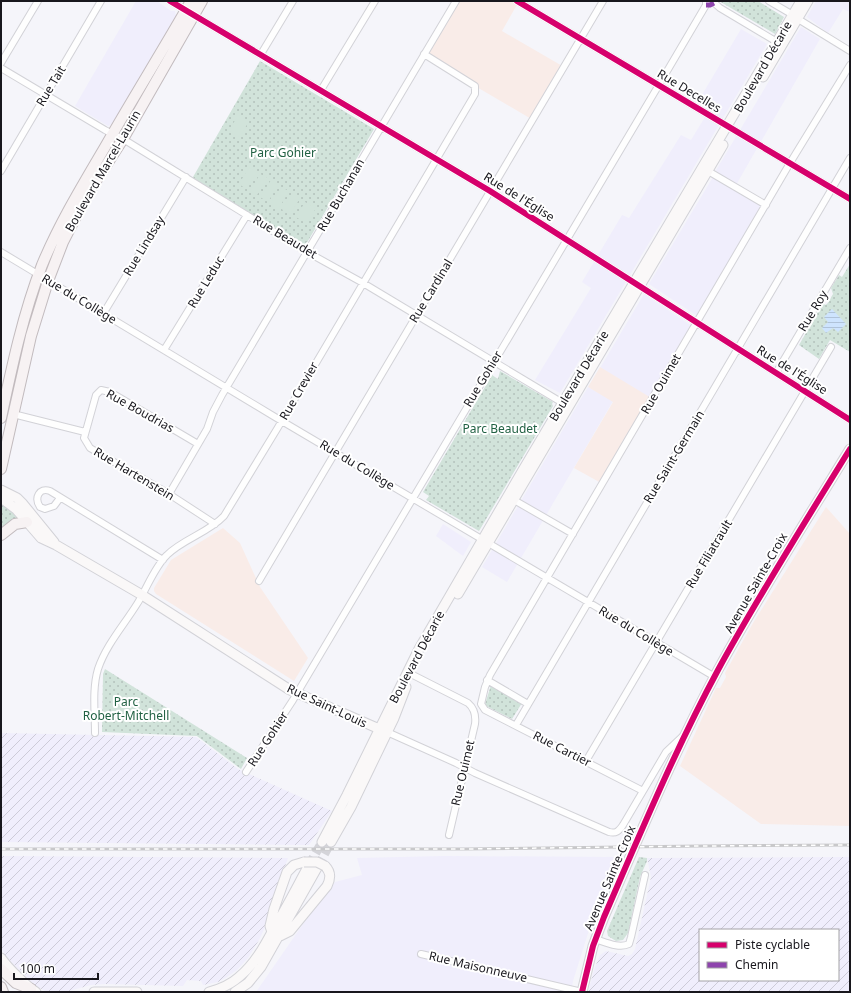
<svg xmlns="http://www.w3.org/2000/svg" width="851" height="993" viewBox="0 0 851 993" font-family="'Noto Sans',sans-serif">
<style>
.built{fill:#f0eefc}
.industrial{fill:url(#industrial-furrows);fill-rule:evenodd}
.education{fill:#f9ece8}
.green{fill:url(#green-dots)}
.pitch{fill:#d1e3da}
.water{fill:url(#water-rules)}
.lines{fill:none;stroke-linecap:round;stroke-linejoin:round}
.secondary-tunnel{stroke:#d4d4d9;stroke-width:9;stroke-dasharray:9 4.5;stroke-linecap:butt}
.street-casing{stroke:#d2d2d7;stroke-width:8}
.secondary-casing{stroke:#d2d2d7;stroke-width:11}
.primary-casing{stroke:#c2bbbe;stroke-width:12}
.street{stroke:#fefefe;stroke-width:6}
.secondary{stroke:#faf8f8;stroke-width:9}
.primary{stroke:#f7f2f3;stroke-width:10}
.rail-casing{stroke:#c8c8ca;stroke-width:3}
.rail{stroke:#fff;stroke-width:1.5;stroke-dasharray:4.5;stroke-linecap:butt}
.secondary-bridge-casing{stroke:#d2d2d7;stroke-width:11;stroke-linecap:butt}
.secondary-bridge{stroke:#faf8f8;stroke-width:9}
.quiet{stroke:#8e44ad;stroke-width:5;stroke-dasharray:10 5;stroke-linecap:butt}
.cycleway-casing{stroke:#fff;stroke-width:8}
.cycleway{stroke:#d6006c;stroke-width:6}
.labels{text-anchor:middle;stroke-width:4;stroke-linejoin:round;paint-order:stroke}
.street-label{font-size:12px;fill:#18171d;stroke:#fff}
.park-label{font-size:12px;fill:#216143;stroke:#fff}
</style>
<defs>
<pattern id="industrial-furrows" width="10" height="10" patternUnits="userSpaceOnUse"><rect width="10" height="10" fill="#f0eefc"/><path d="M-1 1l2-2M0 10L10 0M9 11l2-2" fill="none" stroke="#cdcbd8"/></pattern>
<pattern id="green-dots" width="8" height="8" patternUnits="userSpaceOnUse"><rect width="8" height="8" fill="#d1e3da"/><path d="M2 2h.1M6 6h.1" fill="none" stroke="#b3c2bb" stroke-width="1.8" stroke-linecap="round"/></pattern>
<pattern id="water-rules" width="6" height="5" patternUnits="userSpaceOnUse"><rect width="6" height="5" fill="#cee4fe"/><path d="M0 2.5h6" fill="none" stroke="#b0c3d9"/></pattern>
</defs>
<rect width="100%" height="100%" fill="#f5f5fa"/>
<path class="built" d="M136,1H157L171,11H175L176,16L112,124L108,126L75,106Z
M816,1H850V12L843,9L828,33L807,17Z
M801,27L820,39L736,185L715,172Z
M741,29L767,44L560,393L535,380L591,288L582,282L622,215L629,218L681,135L691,140L708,112L696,105Z
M713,177L764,206L697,316L649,284Z
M644,294L692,326L650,398L600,368Z
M588,387L613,401L507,582L482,567Z
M443,524L471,542L463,556L436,536Z
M444,856L619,857L601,897L590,927L573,981L571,992H256L303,924L335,882L362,875L357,858Z"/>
<path class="industrial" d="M1,733L196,737L238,769L332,811L309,845L1,842Z
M1,856L288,858L270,907L266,925L259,940L248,958L237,970L227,977L218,982L203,985L201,981L187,980L183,986L105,984L91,985L65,992H47L36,986L17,968L5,955L1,947Z
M850,857V992H588L594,970L600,955L606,951L628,956L632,954L635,949L651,877L647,858ZM700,930H838V980H700Z"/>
<path class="education" d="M456,1H519L502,31L564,67L533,120L475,86L424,54Z
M600,367L653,399L601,483L574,468L613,402L588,387Z
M826,507L850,534V826L761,824L680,766L716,688H720L726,677L725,673L753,623Z
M223,528L240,543L260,587L308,658L294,681L156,594L154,591V588L171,560Z"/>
<path class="green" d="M719,1H758L784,17L775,34Z
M260,61L374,129L305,246L194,179L193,177Z
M850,264V352L830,340L819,359L799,345L823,303L825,305L827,304L833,294L831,288L839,275L842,277Z
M500,371L553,402L552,404L553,406L479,531L426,500L429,496L423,492L492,375L498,379Z
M1,503L9,508L17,516V519L1,530Z
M105,669L247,758L241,769L197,736L102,732L103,674Z
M491,685L522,703L512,719L486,706L485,704Z
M639,857L647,858V861L640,877L628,933L623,940L616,941L608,936L607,931Z"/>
<path class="pitch" d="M238,115L249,121L240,137L229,131Z
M249,167L257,172L246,189L239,184Z
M260,174L268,178L257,195L250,191Z
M271,180L278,185L268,202L260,197Z
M281,187L289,191L279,208L271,204Z
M292,193L300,198L290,215L282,210Z
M305,202L316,208L307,224L296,217Z"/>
<path class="water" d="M832,309L846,324L838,332L833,328L826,333L822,328L828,322L824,317Z"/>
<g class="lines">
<path class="secondary-tunnel" d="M309,865L322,842
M318,866L331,842"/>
<defs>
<path id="street" d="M170,1L490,191L850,420
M517,1L850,199
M712,1L720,8L777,42
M769,1L793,15
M798,19L850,51
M261,54L293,1
M1,63L38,1
M1,68L105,130L128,142L307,252L363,283L566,405
M321,90L375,1
M1,171L101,1
M708,171L766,205
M1,252L275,417L715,677
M103,314L186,177
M164,350L247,215
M776,373L850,248
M13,414L85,432
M198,444L110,392L101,390L96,395L84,438L90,448L169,494L215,524
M169,494L207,429L213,412L222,395L456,1
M60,498L54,506L45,509L40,507C34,498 39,487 50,491L163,560
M514,500L573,534
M259,581L603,1
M407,672L468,703C475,709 476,716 475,724L449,835
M487,680L528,704
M516,725L850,158
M387,732L456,763L475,773L609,832C616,834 619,831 623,825L666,752L683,736
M95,733C95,712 92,689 98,669C106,645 124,625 137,604C146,590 155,566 167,555C183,539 208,533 224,516L277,429L475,94V86L424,54
M586,761L831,347
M246,772L293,700L663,78L706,5V1
M643,791L485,710L481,704L485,687L490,675L790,163L850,65
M595,939C605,942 619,949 629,944L631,937L645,875
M421,954L582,992"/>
<path id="secondary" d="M763,77L808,1
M1,490L17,498L23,504L54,542
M1,498L16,509L41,538L56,545L142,595L290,690L384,731
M458,594L723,145
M322,842L347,795L419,649L523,470L801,1
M331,842L351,807L394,718L406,687
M272,932L270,926L274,909L287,872L294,865L304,862
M280,936L290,931L327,886C331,878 331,872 325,866
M1,958C8,968 26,986 36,992
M94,992H137
M209,992C220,989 230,985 239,977C254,965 264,947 273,930C286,909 297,887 309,865
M235,992L248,983L261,967L318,866
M582,992L593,946L604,917C640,834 675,750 718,670C759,595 805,522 850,449"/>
<path id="primary" d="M1,418C12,366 23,314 42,265C59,224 82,186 105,147C133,98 163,50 191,1
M1,469L31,336L48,281L63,242L87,195L123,139L202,1
M1,535L15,524L27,522
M1,969L16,983L31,989
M1,987L3,992"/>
</defs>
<use href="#street" class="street-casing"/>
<use href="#secondary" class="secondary-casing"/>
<use href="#primary" class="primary-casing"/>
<use href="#street" class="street"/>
<use href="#secondary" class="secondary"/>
<use href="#primary" class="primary"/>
<defs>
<path id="rail" d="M1,849H465L700,846L850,845"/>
</defs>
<use href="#rail" class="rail-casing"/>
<use href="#rail" class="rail"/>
<defs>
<path id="secondary-bridge" d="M304,862H317L325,866"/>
</defs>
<use href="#secondary-bridge" class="secondary-bridge-casing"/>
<use href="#secondary-bridge" class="secondary-bridge"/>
<path class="quiet" d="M706,5H710L714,3"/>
<defs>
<path id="cycleway" d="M170,1L490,191L850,420
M517,1L850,199
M582,992L593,946L604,917C640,834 675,750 718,670C759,595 805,522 850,449"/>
</defs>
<use href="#cycleway" class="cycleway-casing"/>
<use href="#cycleway" class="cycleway"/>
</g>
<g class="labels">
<g class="street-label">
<text transform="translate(763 67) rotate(-60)" y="4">Boulevard Décarie</text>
<text transform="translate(51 86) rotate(-59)" y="4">Rue Tait</text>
<text transform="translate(689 91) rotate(31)" y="4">Rue Decelles</text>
<text transform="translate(103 171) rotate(-60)" y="4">Boulevard Marcel-Laurin</text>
<text transform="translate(341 195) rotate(-60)" y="4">Rue Buchanan</text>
<text transform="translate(519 197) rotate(32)" y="4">Rue de l'Église</text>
<text transform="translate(285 237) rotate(31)" y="4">Rue Beaudet</text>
<text transform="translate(144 246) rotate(-59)" y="4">Rue Lindsay</text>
<text transform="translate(206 282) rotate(-59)" y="4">Rue Leduc</text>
<text transform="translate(431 291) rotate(-59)" y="4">Rue Cardinal</text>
<text transform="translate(79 299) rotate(31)" y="4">Rue du Collège</text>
<text transform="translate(813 311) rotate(-59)" y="4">Rue Roy</text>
<text transform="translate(792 370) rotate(32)" y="4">Rue de l'Église</text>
<text transform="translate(579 376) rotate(-59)" y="4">Boulevard Décarie</text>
<text transform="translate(483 379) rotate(-59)" y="4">Rue Gohier</text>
<text transform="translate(661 384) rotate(-60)" y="4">Rue Ouimet</text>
<text transform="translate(299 391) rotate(-60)" y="4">Rue Crevier</text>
<text transform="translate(140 411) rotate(29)" y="4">Rue Boudrias</text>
<text transform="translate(674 457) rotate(-59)" y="4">Rue Saint-Germain</text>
<text transform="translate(357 465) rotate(31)" y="4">Rue du Collège</text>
<text transform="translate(134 474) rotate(31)" y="4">Rue Hartenstein</text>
<text transform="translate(709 554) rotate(-59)" y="4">Rue Filiatrault</text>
<text transform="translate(756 583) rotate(-60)" y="4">Avenue Sainte-Croix</text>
<text transform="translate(636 631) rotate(31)" y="4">Rue du Collège</text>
<text transform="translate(417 657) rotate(-62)" y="4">Boulevard Décarie</text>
<text transform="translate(327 706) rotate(25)" y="4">Rue Saint-Louis</text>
<text transform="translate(268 739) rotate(-57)" y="4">Rue Gohier</text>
<text transform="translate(562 749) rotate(27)" y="4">Rue Cartier</text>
<text transform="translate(463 773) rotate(-77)" y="4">Rue Ouimet</text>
<text transform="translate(610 878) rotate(-67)" y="4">Avenue Sainte-Croix</text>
<text transform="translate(478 967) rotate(13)" y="4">Rue Maisonneuve</text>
</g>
<g class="park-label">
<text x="283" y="157">Parc Gohier</text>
<text x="500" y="433">Parc Beaudet</text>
<text x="126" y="706">Parc<tspan x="126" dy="14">Robert-Mitchell</tspan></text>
</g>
</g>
<rect width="851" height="993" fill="none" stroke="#18171d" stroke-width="4"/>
<rect x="699" y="929" width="140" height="52" fill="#ffffff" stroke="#a3a2a5"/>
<rect x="707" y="942" width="20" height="6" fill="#d6006c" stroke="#a3a2a5"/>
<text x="735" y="949" font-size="12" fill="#18171d">Piste cyclable</text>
<rect x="707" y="962" width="20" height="6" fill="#8e44ad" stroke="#a3a2a5"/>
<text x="735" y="969" font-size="12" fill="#18171d">Chemin</text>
<path d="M14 973v6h84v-6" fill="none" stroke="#18171d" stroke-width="2"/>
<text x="20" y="973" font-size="12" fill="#18171d" stroke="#ffffff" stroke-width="3" paint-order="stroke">100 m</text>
</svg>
